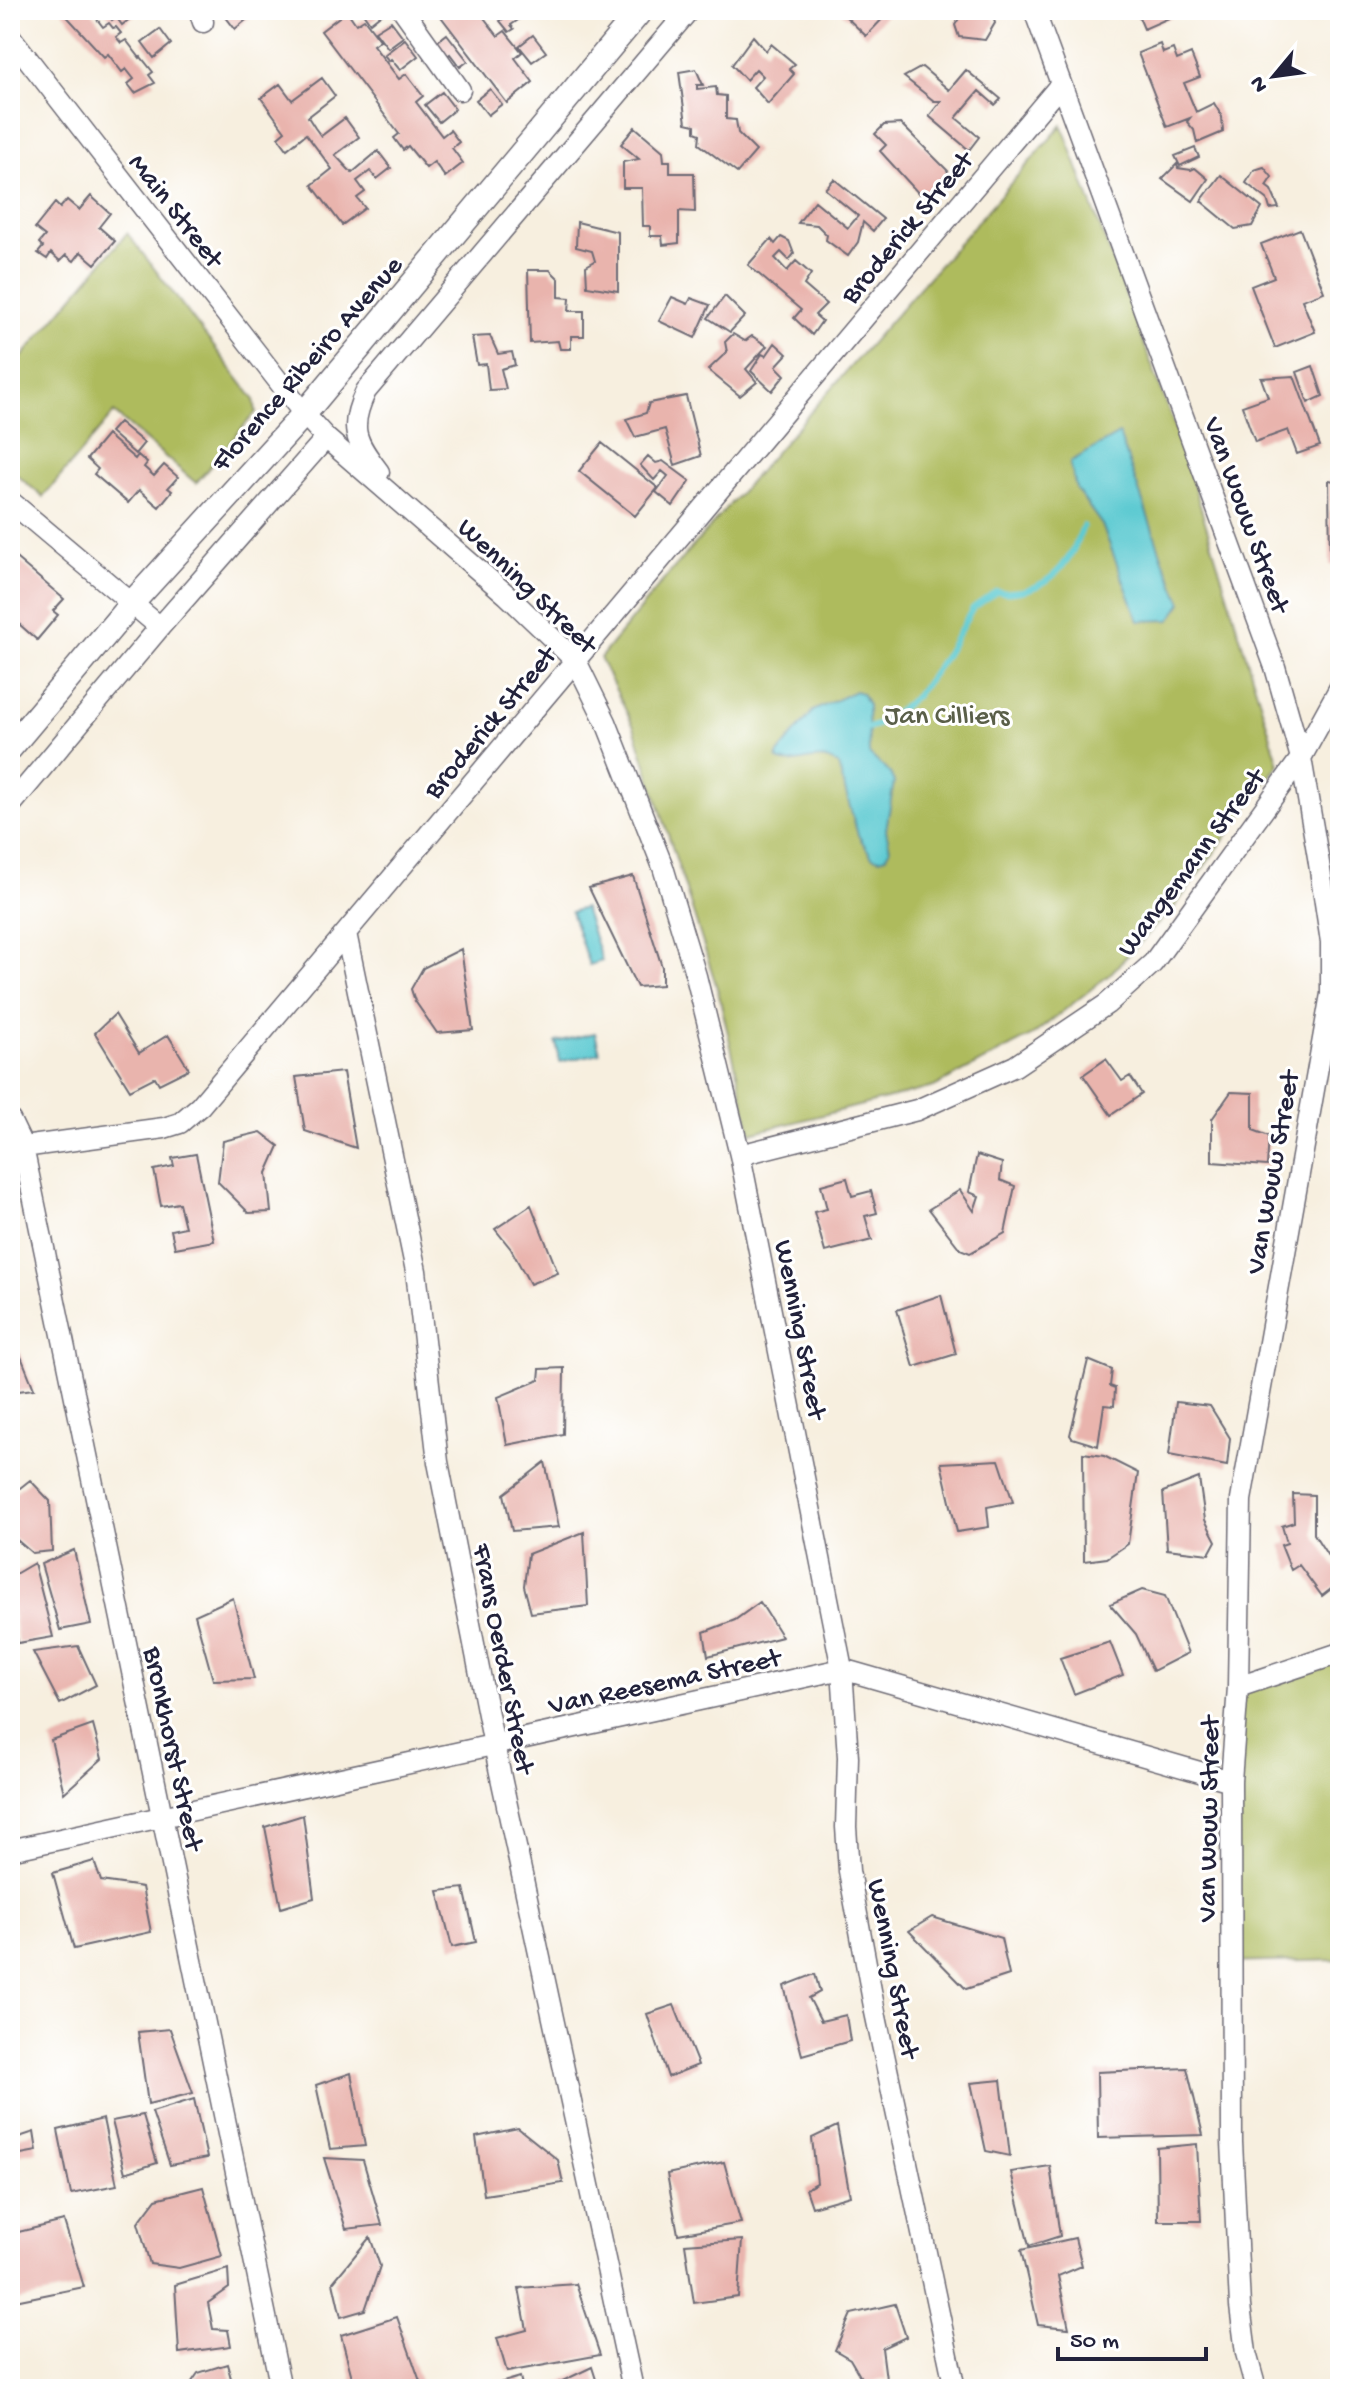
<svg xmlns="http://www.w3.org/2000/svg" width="1350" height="2399" viewBox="0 0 1350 2399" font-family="'Gochi Hand',sans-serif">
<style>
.green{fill:#aebb5d;stroke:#686e4c;stroke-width:2}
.water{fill:#5dcad2;stroke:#407686;stroke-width:2}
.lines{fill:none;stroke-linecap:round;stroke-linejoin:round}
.stream{stroke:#5dcad2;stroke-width:6}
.building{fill:#e9b4ad}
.minor-casing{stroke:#6d6a74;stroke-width:23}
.major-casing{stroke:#6d6a74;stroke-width:27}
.minor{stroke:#fff;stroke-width:20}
.major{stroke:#fff;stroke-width:24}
.labels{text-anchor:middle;stroke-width:6;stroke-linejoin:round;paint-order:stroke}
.street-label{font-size:28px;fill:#22223b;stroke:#fff}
.park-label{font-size:28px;fill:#5a5f49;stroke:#fff}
</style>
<rect width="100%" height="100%" fill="#fff"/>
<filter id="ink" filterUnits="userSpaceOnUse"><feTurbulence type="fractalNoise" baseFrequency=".0125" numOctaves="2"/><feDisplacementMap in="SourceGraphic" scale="16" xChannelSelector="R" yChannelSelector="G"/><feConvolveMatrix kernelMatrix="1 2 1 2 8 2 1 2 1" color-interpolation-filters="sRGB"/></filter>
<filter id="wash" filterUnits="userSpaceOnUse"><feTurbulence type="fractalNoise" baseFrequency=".006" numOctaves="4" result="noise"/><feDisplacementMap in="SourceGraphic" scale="32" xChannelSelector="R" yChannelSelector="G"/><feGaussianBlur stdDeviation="1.8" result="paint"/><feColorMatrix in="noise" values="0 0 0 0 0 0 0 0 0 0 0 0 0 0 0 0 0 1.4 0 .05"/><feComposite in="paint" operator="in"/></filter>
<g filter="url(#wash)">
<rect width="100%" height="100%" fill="#f7efdf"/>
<path class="green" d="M1062,125L1181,443L1279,764L1176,905L1109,975L1033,1035L934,1087L751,1133L718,991L634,727L600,658L667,576Z
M127,233L254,399L256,412L196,483L114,413L43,497L10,469V371Z
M1340,1653V1960L1226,1963L1236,1690Z"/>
<path class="water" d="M1119,434L1164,562L1182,603L1170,620L1139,621L1102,525L1076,489L1070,462Z
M855,691L862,693L868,705L869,754L890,773L894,782L886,830L890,849L886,857L880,859L872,857L858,835L838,765C817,749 798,769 778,760L777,755L813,711Z
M584,908L602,961L589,965L571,912Z
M595,1033L600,1053L560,1062L556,1042Z"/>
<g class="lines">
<path class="stream" d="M869,728L884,722L916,696L944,658L973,608L997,591C1005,594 1013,592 1021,591C1056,584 1073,557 1083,526"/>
</g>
<g id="blocks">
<path class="building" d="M61,10H90L103,27L109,23L113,28L116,27L121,33L116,37L121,43L126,40L140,58L141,57L153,72L149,75L155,83L135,93L128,84L134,79L126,69L122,72L108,54L104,57Z
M107,10H141L122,25L116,17L112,20L105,11Z
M225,10H248L252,15L235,29L222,12Z
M361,10H383L384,12L370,23Z
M436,10H478L498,36L505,31L522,52L515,58L533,82L507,103Z
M515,10L521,18L511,25L514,29L509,32L500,21Z
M839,10H887L889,12L866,36Z
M964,10H991L995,23L985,40L959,37L955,25Z
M1136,10H1187L1144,29Z
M347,11L356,24L364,19L380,40L373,45L399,79L406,74L423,96L416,102L442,136L450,130L459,142L452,148L463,163L445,177L434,162L426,168L408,146L403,150L394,138L399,134L321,31Z
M391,21L403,37L388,48L375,31Z
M160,29L171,44L154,58L142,42Z
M447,34L468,61L460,67L450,54L445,58L434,44Z
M533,35L546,52L532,62L519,46Z
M753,36L766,51L771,44L795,64L789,69L794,74L768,104L753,87L763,76L756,69L746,80L732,65Z
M405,39L418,56L400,70L391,59L389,61L384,55Z
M1160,44L1163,53L1173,49L1177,60L1191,54L1200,77L1184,83L1196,112L1214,103L1222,117L1223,132L1197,143L1194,130L1187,122L1190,118L1167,127L1138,53Z
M922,67L949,90L966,70L1001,99L995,105L979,91L956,118L979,137L969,150L929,116L941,101H934L904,77Z
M696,69L703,85H697V89L716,87L717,95L726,96V119L736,120L738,133L756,151L737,173L699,144L700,134L695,132V125L686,123L679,72Z
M322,78L335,96L308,117L315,128L321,136L345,118L359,137L335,155L352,173L378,151L391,168L377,179L370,171L357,181L365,192L357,198L365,208L342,225L312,185L332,169L306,134L287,149L278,137L285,131L261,98L280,84L292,100Z
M490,89L502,104L488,115L476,100Z
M442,92L455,109L439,122L425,105Z
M901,124L948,171L944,184L931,194L920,195L880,151L886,145L875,134L884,125Z
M635,127L663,151L664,161H670V173H694L695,212L679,211V243L663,245L662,236H650V226H643L642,188H623V162L639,159L621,144Z
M1195,148L1199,157L1180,166L1175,156Z
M1177,164L1178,168L1191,170L1195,168L1208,179L1193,201L1162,179Z
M1264,167L1272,177L1266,186L1271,190L1279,208L1270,209L1267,199L1246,183L1254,170Z
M1221,175L1262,208L1252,226L1235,229L1201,201Z
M834,179L883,219L873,231L863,222L858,242L848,256L826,240L827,235L817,225L798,223L815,201L848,228L858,216L825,189Z
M91,196L110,213L99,227L115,241L95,264L81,252L74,261L66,255L60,261L51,253L47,259L38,253L43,247L39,243L45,236L35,228L55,203L60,208L67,200L79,210Z
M577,222L618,232V291L587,286L586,266L595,261L592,251L576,247Z
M1300,229L1324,292L1302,300L1315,332L1275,348L1251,286L1274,277L1261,244Z
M781,237L789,241L794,254L789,260L781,252L775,258L787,271L796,261L811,274L804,285L826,304L815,315L822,321L812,335L794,318L801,310L748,265L771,239L775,244Z
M528,270H550L559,279V297L570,298L569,311H584V336H571V349H560L558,341L530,343Z
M725,296L745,316L730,332L708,318Z
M672,297L688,304L691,298L710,305L695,338L659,321Z
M733,334L745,341L752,336L767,346L746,369L757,382L740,396L708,370L727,352L725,342Z
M490,336L498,354L512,352L515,365L501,369L506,389L489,390L486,364L477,365L472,337Z
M775,343L787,354L776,366L785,375L772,391L751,371L762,354L766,356Z
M1313,366L1323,396L1308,403L1297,372Z
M1294,376L1320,446L1297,454L1288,430L1255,442L1242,406L1268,397L1261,378Z
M686,396L701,456L675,465L665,429L635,437L626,419L646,413L649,403Z
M119,422L144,443L135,454L110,432Z
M107,435L135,459L138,455L147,463L144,467L154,476L164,465L178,477L168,488L172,491L159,507L139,490L128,503L94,474L98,469L87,459Z
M602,443L658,488L635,516L579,471Z
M648,456L656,463L663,461L690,481L673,506L656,492L668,476L662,471L654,480L640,465Z
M1329,480L1340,482V567L1330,565Z
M10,553L64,599L53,611L58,615L37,640L10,616Z
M633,876L662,967V985L637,987L589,888Z
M461,949L473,1030L437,1033L415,1001L411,989L423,968Z
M115,1014L139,1053L168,1035L189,1069L159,1084L155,1077L130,1090L95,1033Z
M1106,1059L1122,1081L1130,1076L1142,1094L1111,1115L1083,1075Z
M343,1072L356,1148L305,1131L296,1077Z
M1231,1092L1253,1093V1130L1269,1136L1267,1166L1212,1162V1119Z
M261,1132L279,1146L267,1173L271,1212L249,1213L218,1182L223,1141Z
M196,1154L214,1241L175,1248L171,1230L185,1227L179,1203L161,1206L154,1170L174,1166L172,1158Z
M977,1155L1002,1163L1000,1180L1015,1186L1005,1233L970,1253L960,1249L929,1209L960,1190L974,1211L979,1196L969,1192Z
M847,1178L852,1196L871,1191L877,1213L865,1216L872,1240L825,1252L814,1212L827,1209L821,1185Z
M531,1205L558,1273L530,1284L511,1249L495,1229Z
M941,1295L956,1354L914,1367L897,1310Z
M10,1329L34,1389L10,1392Z
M1088,1360L1112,1370L1110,1386L1115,1388L1114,1406L1104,1405L1098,1446L1072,1438L1070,1435Z
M564,1368L563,1434L507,1445L498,1397L539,1380L540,1369Z
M1176,1402L1210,1406L1230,1438L1227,1466L1169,1455Z
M1083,1453L1104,1456L1138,1473L1128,1544L1107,1558L1084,1561Z
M999,1460L1013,1502L987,1507L989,1527L957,1532L941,1463Z
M545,1462L559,1527L512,1531L504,1494Z
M1199,1478L1205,1520L1216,1541L1209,1554L1167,1549L1163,1492Z
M30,1480L50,1501L52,1551L32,1553L10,1534V1496Z
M1293,1494L1314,1495V1534L1340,1575V1582L1322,1596L1299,1565L1291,1570L1281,1545L1287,1543L1282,1526L1294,1522Z
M584,1532L588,1606L531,1613L524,1586L528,1554Z
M74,1550L91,1624L60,1630L41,1564Z
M34,1563L53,1637L18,1643L10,1596V1577Z
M1142,1590L1165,1596L1188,1653L1153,1671L1136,1634L1110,1604Z
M233,1598L254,1679L213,1680L195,1615Z
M760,1602L782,1637L708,1656L704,1632L735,1620Z
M1110,1642L1123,1675L1074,1694L1060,1658Z
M78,1646L96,1685L60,1704L33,1652Z
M93,1725L102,1759L64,1793L51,1740Z
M303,1815L314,1898L281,1908L265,1827Z
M94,1861L101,1881L142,1887L151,1932L74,1949L53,1873Z
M464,1888L476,1942L452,1947L438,1891Z
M932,1917L1001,1938L1009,1975L966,1989L909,1931Z
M815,1974L820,1992L809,1998L821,2021L846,2015L850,2041L802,2055L784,1986Z
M674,2005L698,2065L668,2077L647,2014Z
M170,2029L193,2093L148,2104L138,2032Z
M1187,2068L1203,2135L1098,2138L1097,2072Z
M351,2073L365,2146L330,2149L316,2085Z
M1001,2080L1010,2156L986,2151L971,2083Z
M194,2099L207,2158L170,2165L152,2112Z
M143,2115L157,2163L125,2173L112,2121Z
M103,2119L117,2185L71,2194L58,2130Z
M837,2126L850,2196L812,2207L806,2189L817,2183L812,2138Z
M518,2128L558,2160L563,2183L484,2195L476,2137Z
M34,2132L37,2151L10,2156V2140Z
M1197,2144L1201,2221H1158L1157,2148Z
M324,2158L363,2160L382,2225L346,2229Z
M724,2162L741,2223L678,2234L667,2174Z
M1050,2166L1060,2236L1029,2246L1011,2172Z
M203,2187L222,2256L179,2268L150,2264L138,2223L156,2199Z
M64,2221L84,2287L10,2302V2234Z
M370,2237L380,2266L365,2310L341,2317L333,2282Z
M1075,2238L1082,2266L1058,2276L1069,2328L1038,2325L1021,2250Z
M742,2240L738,2297L694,2303L685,2244Z
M228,2269L229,2288L208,2303L213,2329L228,2330L231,2346L179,2353L175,2285Z
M576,2284L600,2355L507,2372L497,2338L527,2330L519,2288Z
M895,2304L906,2337L882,2348L886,2379L864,2383L850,2359L835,2350L851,2314Z
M397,2317L421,2384L400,2389H355L341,2335Z
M227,2364L234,2389H187L198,2373Z
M592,2367L599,2389H550V2387Z
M520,2377L523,2389H493V2385Z"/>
</g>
</g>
<g filter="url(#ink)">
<use href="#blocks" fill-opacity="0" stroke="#6d6a74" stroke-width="2"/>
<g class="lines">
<defs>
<path id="minor" d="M199,10L203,22
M403,10L460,90
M1034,10L1275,667L1301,758L1318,857L1331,942V994L1241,1500L1238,1687L1231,1781L1232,2142L1240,2306L1246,2353L1256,2389
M10,36L304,414L326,438L507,595L576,661L606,722L663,867L696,976L740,1155L842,1669L848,1757L846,1827L849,1871L875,2012L955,2389
M379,472C355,441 348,428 366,391L689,10
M10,501L160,627
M10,806L160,627L326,438
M346,933L416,1271L438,1462L494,1745L633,2389
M10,1120L23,1147L281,2389
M23,1147L164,1128L180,1123L200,1106L1061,84
M740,1155L917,1110L1015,1066L1107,1004L1153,963L1301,758L1340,687
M1238,1687L1340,1653
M10,1850L842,1669L1231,1781"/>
<path id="major" d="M10,748L132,603L304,414L641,10"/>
</defs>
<use href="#minor" class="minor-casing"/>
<use href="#major" class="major-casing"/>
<use href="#minor" class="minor"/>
<use href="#major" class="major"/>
</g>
</g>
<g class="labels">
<g class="street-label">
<text transform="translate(178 209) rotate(52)" y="10">Main Street</text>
<text transform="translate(905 226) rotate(-50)" y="10">Broderick Street</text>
<text transform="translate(305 362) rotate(-49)" y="10">Florence Ribeiro Avenue</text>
<text transform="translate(1249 514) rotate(70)" y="10">Van Wouw Street</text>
<text transform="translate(529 584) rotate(44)" y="10">Wenning Street</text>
<text transform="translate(488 721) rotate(-50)" y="10">Broderick Street</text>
<text transform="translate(1189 861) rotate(-53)" y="10">Wangemann Street</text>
<text transform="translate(1270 1172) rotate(-80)" y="10">Van Wouw Street</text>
<text transform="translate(803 1329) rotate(79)" y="10">Wenning Street</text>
<text transform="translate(506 1658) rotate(79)" y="10">Frans Oerder Street</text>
<text transform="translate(664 1679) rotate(-12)" y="10">Van Reesema Street</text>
<text transform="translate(176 1748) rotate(78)" y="10">Bronkhorst Street</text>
<text transform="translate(1206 1819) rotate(-89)" y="10">Van Wouw Street</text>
<text transform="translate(896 1968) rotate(79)" y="10">Wenning Street</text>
</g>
<g class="park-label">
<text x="947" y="723">Jan Cilliers</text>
</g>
</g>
<rect width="1350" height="2399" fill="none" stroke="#fff" stroke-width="40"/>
<g transform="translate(1274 76) rotate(241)" stroke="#ffffff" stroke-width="6" paint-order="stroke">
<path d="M0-6L14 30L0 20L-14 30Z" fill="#22223b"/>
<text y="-12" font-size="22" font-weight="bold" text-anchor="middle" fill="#22223b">N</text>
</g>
<path d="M1058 2347v12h148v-12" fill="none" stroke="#22223b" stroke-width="4"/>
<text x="1070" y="2347" font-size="24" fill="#22223b" stroke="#ffffff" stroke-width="6" paint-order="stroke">50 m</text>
</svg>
